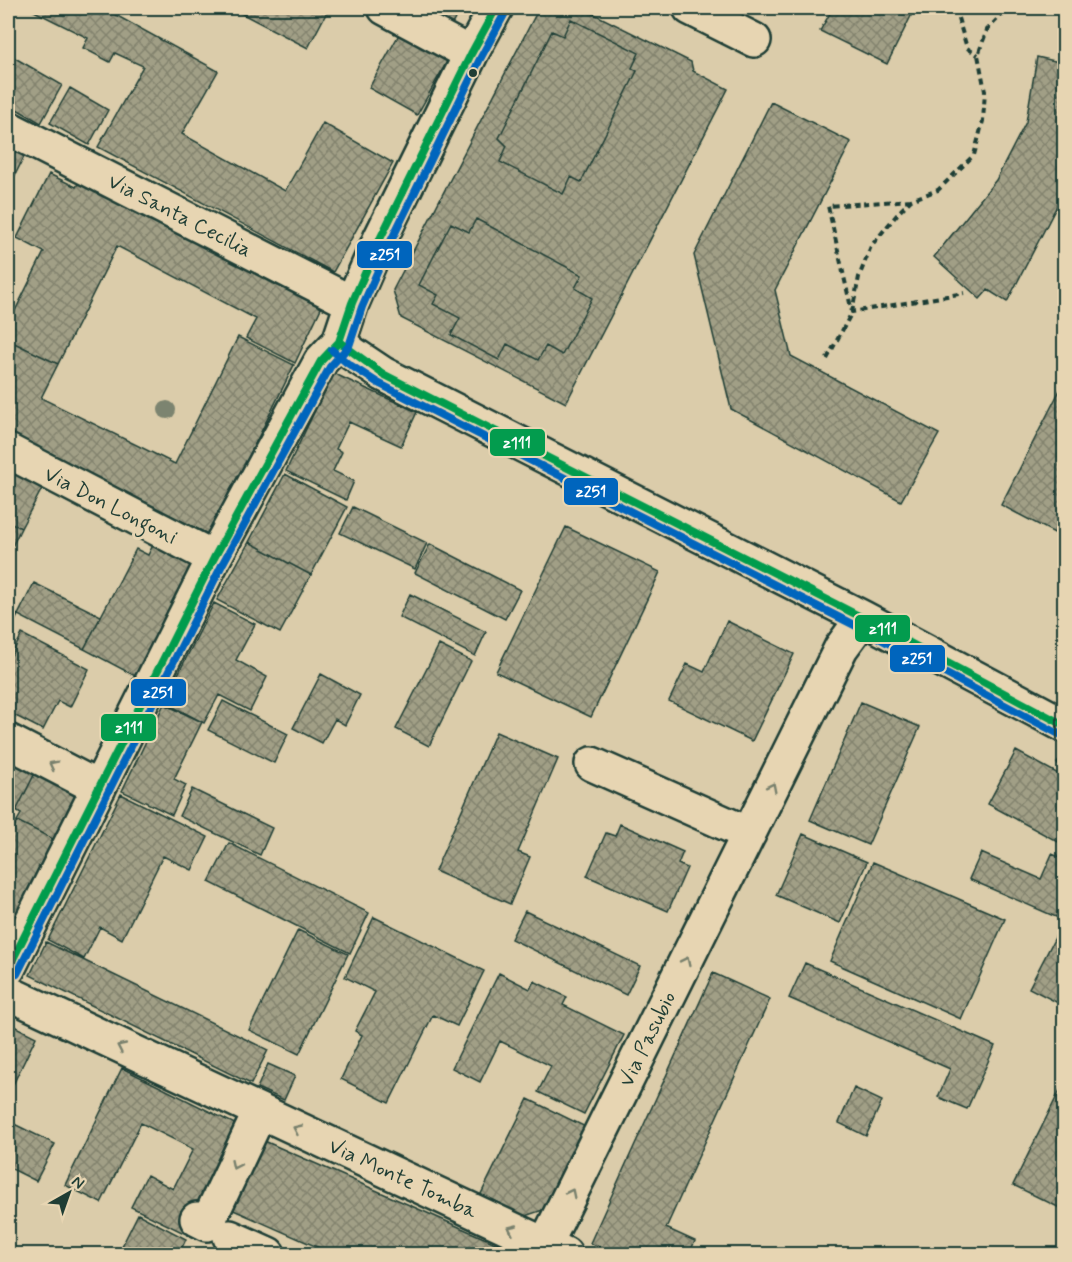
<svg xmlns="http://www.w3.org/2000/svg" width="1072" height="1262" viewBox="0 0 1072 1262" font-family="Mynerve,sans-serif">
<style>
.building{fill:url(#building-cross-hatch);stroke:#1f3d34;stroke-width:1.5;fill-rule:evenodd}
.lines{fill:none;stroke-linecap:round;stroke-linejoin:round}
.minor-casing{stroke:#1f3d34;stroke-width:38}
.path{stroke:#1f3d34;stroke-width:4;stroke-dasharray:6 4.5;stroke-linecap:butt}
.minor{stroke:#e7d5b2;stroke-width:33}
.bus-1-casing{stroke:#e7d5b2;stroke-width:12}
.bus-2-casing{stroke:#e7d5b2;stroke-width:12}
.bus-1{stroke:#039c4e;stroke-width:8}
.bus-2{stroke:#0065bd;stroke-width:8}
.tree{fill:#7c846f}
.oneway{stroke:#79816d}
.bus-dot{fill:#1f3d34;stroke:#e7d5b2;stroke-width:2}
.labels{text-anchor:middle;stroke-width:6;stroke-linejoin:round;paint-order:stroke}
.street-label{font-size:21px;fill:#1f3d34;stroke:#e7d5b2}
.line-badge{stroke:#e7d5b2;stroke-width:2}
.badge-label{font-size:16px;text-anchor:middle;font-weight:bold;fill:#fff}
</style>
<defs>
<pattern id="building-cross-hatch" width="8" height="8" patternUnits="userSpaceOnUse" patternTransform="scale(1.5)"><rect width="8" height="8" fill="#a19f86"/><path d="M0 0l8 8M0 8l8-8" fill="none" stroke="#83836e"/></pattern>
</defs>
<rect width="100%" height="100%" fill="#dbccaa"/>
<filter id="ink" filterUnits="userSpaceOnUse"><feTurbulence type="fractalNoise" baseFrequency=".0167" numOctaves="2"/><feDisplacementMap in="SourceGraphic" scale="12" xChannelSelector="R" yChannelSelector="G"/><feConvolveMatrix kernelMatrix="1 2 1 2 8 2 1 2 1" color-interpolation-filters="sRGB"/></filter>
<g filter="url(#ink)">
<path class="building" d="M28,8H103L218,71L182,134L285,191L323,123L393,163L333,272L98,147L143,66L115,53L110,62L83,48L88,38Z
M231,8H329L308,48Z
M419,8H461L451,26Z
M539,8H582L691,62L693,71L728,89L566,403L401,318L393,290ZM571,19L639,53L632,68L637,71L581,182L571,177L563,194L500,162L507,146L499,138L552,31L563,36ZM476,219L582,275L575,288L592,298L562,355L546,346L538,360L507,344L499,360L451,335L460,318L433,304L438,295L419,285L451,223L469,232Z
M833,8H915L887,64L820,31Z
M571,19L639,53L632,68L637,71L581,182L571,177L563,194L500,162L507,146L499,138L552,31L563,36Z
M402,29L450,56L417,115L369,88Z
M8,54L62,85L41,123L8,104Z
M1037,57L1064,63V192L1007,302L988,290L980,299L934,257L996,180L1026,122Z
M70,88L108,110L89,145L50,123Z
M771,102L851,142L775,290L791,356L939,434L901,501L731,409L694,255Z
M8,143L26,153L8,189Z
M49,174L76,187L80,180L322,306L295,363L246,338L256,319L117,246L58,364L8,340V325L44,252L17,238Z
M476,219L582,275L575,288L592,298L562,355L546,346L538,360L507,344L499,360L451,335L460,318L433,304L438,295L419,285L451,223L469,232Z
M238,337L294,365L210,535L8,435V340L58,364L41,398L175,464Z
M333,373L417,412L401,446L349,422L336,449L342,452L333,471L354,481L346,500L286,471Z
M1064,382V538L1001,505Z
M8,463L45,483L21,528L8,521Z
M285,474L347,507L311,575L249,542Z
M353,507L427,543L415,569L340,533Z
M8,521L21,528L8,555Z
M566,527L660,572L591,717L496,672Z
M155,541L197,562L139,678L84,649L136,549L148,555Z
M249,542L311,575L280,633L217,600Z
M430,544L520,590L505,619L415,573Z
M34,583L101,616L84,649L18,615Z
M410,594L486,632L475,656L399,617Z
M214,603L255,624L236,660L267,677L250,711L219,695L204,723L164,702Z
M8,610L18,615L8,635Z
M727,621L794,654L752,741L669,701L687,664L704,672Z
M22,634L89,669L70,707L58,701L43,730L8,712V662Z
M439,645L471,661L429,746L396,729Z
M321,674L360,695L345,725L335,719L322,743L293,728Z
M223,701L288,734L274,763L208,730Z
M861,702L920,727L868,845L810,820Z
M164,704L202,722L174,779L186,785L172,815L122,791Z
M496,732L558,759L518,852L530,857L510,904L435,871Z
M1016,751L1064,777V845L988,804Z
M8,757L36,771L16,811L8,807Z
M36,771L80,793L55,840L17,821L21,814L16,811Z
M192,789L272,828L260,855L179,816Z
M121,794L208,837L192,870L163,856L122,939L100,927L84,959L48,940Z
M17,821L55,840L12,925L8,923V840Z
M620,824L683,852L678,864L687,868L668,911L587,876L606,833L615,836Z
M803,834L867,862L840,923L776,895Z
M229,843L369,913L350,953L209,882Z
M981,853L1041,879L1052,854L1064,859V898L1056,917L969,879Z
M873,862L1005,919L961,1019L830,961Z
M525,911L640,966L626,995L511,939Z
M374,917L484,971L457,1026L433,1015L389,1103L341,1079L362,1035L355,1031L375,992L345,977Z
M1060,928L1064,931V1006L1029,988Z
M298,930L348,954L299,1054L249,1030Z
M46,942L268,1050L251,1084L30,975Z
M805,963L995,1046L967,1109L938,1097L950,1069L789,998Z
M499,973L530,989L534,981L567,997L563,1005L624,1035L584,1114L538,1092L551,1066L500,1041L480,1082L452,1068Z
M713,973L770,999L666,1228L695,1241L689,1254H615L590,1243Z
M8,1023L36,1037L8,1095Z
M268,1064L295,1076L284,1100L257,1088Z
M122,1068L243,1128L190,1236L131,1207L147,1175L173,1189L193,1149L141,1123L101,1203L65,1185Z
M1062,1086L1064,1087V1210L1013,1185Z
M854,1088L882,1101L866,1136L839,1123Z
M528,1099L592,1130L552,1207L519,1218L479,1198Z
M8,1121L55,1144L36,1181L8,1167Z
M260,1139L520,1254H333L229,1208Z
M138,1214L186,1239L179,1254H118Z
M8,1246L24,1254H8Z"/>
<g class="lines">
<defs>
<path id="minor" d="M385,8L471,54
M690,8L754,40
M8,128L352,303
M339,342L353,354L383,374L863,618L1064,725
M8,451L214,558
M8,741L99,788
M592,764L749,834
M8,969L214,558L321,361L339,342L352,303L380,239L471,54L496,8
M8,993L565,1254
M197,1219L207,1224L260,1112
M230,1237L268,1254
M543,1254L545,1245L841,648L863,618"/>
</defs>
<use href="#minor" class="minor-casing"/>
<path class="path" d="M955,8L967,48L978,55
M911,200L828,206L852,312L964,293
M827,359L852,312L859,277L871,246L900,211L911,200L938,190L974,155L983,121L985,91L978,55L987,30L1008,8
M1057,762L1064,766"/>
<use href="#minor" class="minor"/>
<defs>
<path id="bus-1" d="M339,342L383,374L863,618L1064,725
M8,969L214,558L321,361L339,342L352,303L380,239L471,54L496,8"/>
<path id="bus-2" d="M332,350L347,363L378,383L858,627L1059,734
M17,974L223,563L330,367L349,346L362,307L390,243L480,59L505,13"/>
</defs>
<use href="#bus-1" class="bus-1-casing"/>
<use href="#bus-2" class="bus-2-casing"/>
<use href="#bus-1" class="bus-1"/>
<use href="#bus-2" class="bus-2"/>
</g>
<circle class="tree" cx="167" cy="410" r="9"/>
<defs><path id="oneway-chevron" d="M-2-3.5L2.5 0L-2 3.5" fill="none" stroke-width="1.6" stroke-linecap="round" stroke-linejoin="round" transform="scale(1.5)"/></defs>
<g class="oneway">
<use href="#oneway-chevron" transform="translate(53 765) rotate(-153)"/>
<use href="#oneway-chevron" transform="translate(772 787) rotate(-63)"/>
<use href="#oneway-chevron" transform="translate(686 961) rotate(-64)"/>
<use href="#oneway-chevron" transform="translate(121 1047) rotate(-155)"/>
<use href="#oneway-chevron" transform="translate(297 1129) rotate(-155)"/>
<use href="#oneway-chevron" transform="translate(235 1165) rotate(115)"/>
<use href="#oneway-chevron" transform="translate(571 1193) rotate(-64)"/>
<use href="#oneway-chevron" transform="translate(512 1229) rotate(-155)"/>
</g>
</g>
<circle class="bus-dot" cx="473" cy="73" r="5"/>
<g class="labels">
<g class="street-label">
<text transform="translate(180 215) rotate(27)" y="7">Via Santa Cecilia</text>
<text transform="translate(111 505) rotate(27)" y="7">Via Don Longoni</text>
<text transform="translate(647 1039) rotate(-64)" y="7">Via Pasubio</text>
<text transform="translate(403 1178) rotate(25)" y="7">Via Monte Tomba</text>
</g>
</g>
<g class="line-badge">
<rect x="356" y="240" width="57" height="29" rx="6" fill="#0065bd"/>
<rect x="489" y="428" width="57" height="29" rx="6" fill="#039c4e"/>
<rect x="563" y="477" width="56" height="29" rx="6" fill="#0065bd"/>
<rect x="854" y="614" width="57" height="29" rx="6" fill="#039c4e"/>
<rect x="889" y="644" width="57" height="29" rx="6" fill="#0065bd"/>
<rect x="130" y="678" width="57" height="29" rx="6" fill="#0065bd"/>
<rect x="100" y="713" width="57" height="29" rx="6" fill="#039c4e"/>
</g>
<g class="badge-label">
<text x="385" y="260">z251</text>
<text x="517" y="448">z111</text>
<text x="591" y="497">z251</text>
<text x="883" y="634">z111</text>
<text x="917" y="664">z251</text>
<text x="158" y="698">z251</text>
<text x="129" y="733">z111</text>
</g>
<rect width="1072" height="1262" fill="none" stroke="#e7d5b2" stroke-width="30"/>
<rect x="15" y="15" width="1042" height="1232" fill="none" stroke="#1f3d34" stroke-width="2" filter="url(#ink)"/>
<g transform="translate(69 1193) rotate(40)" stroke="#e7d5b2" stroke-width="4.5" paint-order="stroke">
<path d="M0-4.5L10 22L0 15L-10 22Z" fill="#1f3d34"/>
<text y="-9" font-size="16" font-weight="bold" text-anchor="middle" fill="#1f3d34">N</text>
</g>
</svg>
